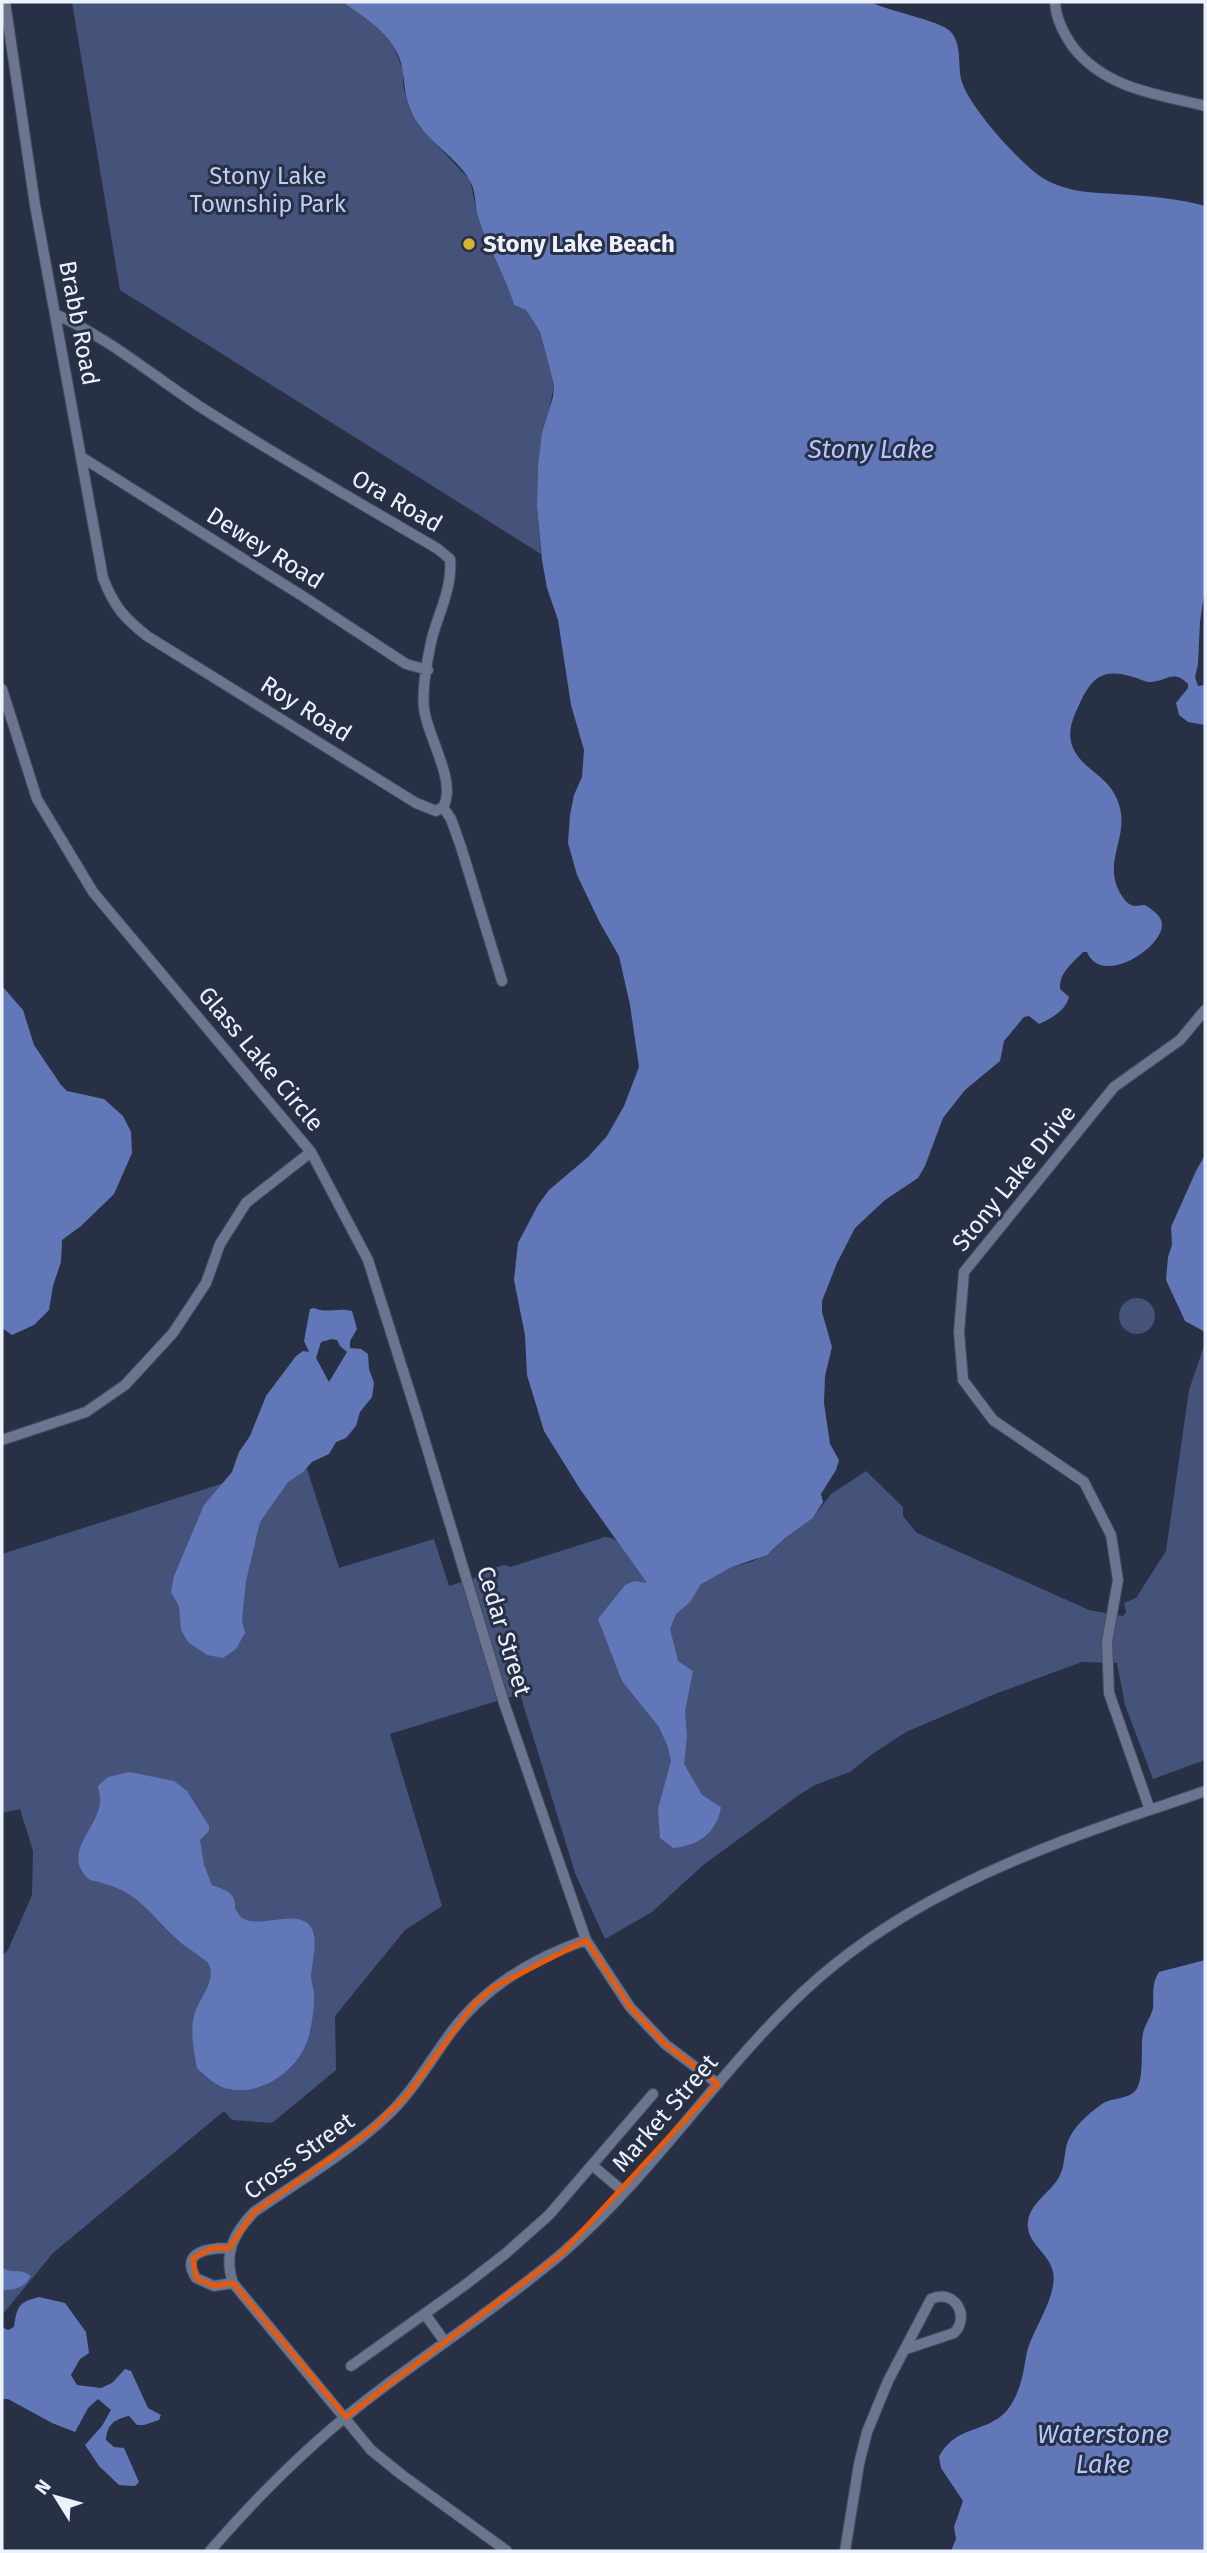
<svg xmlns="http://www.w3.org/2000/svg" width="1207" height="2553" viewBox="0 0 1207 2553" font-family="'Fira Sans',sans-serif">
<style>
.green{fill:#45527a}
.water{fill:#6177b8;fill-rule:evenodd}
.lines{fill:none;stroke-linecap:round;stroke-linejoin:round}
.street-casing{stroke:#464b5e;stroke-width:12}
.street{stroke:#6b758f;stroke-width:10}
.marked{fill:none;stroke:#e8590c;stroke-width:5;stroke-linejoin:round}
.poi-dot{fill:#dcb233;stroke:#283046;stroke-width:2.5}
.labels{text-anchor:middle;stroke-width:6;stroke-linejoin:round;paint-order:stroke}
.park-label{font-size:24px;fill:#bfcdf2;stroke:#283046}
.poi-label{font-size:24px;font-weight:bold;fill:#ecf1fc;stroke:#283046;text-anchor:start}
.street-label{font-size:24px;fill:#ecf1fc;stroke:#283046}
.water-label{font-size:26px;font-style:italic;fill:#b3c7fe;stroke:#283046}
</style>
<rect width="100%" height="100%" fill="#283046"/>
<path class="green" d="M72,2H342L382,30L394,46L403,71V85L410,110L418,125L470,180L478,218L509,287L514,305L526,310L540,332L554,385L538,466L537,507L541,554L120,290Z
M1119 1316a18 18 0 1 1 36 0a18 18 0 1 1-36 0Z
M1205,1343V1760L1153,1779L1125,1705L1117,1663L1082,1662L995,1694L906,1732L871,1755L850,1772L815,1785L799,1795L702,1866L652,1912L605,1939L575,1873L520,1694L390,1734L442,1906L405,1930L335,2016L336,2070L272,2123L232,2120L224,2111L53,2253L2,2315V1956L8,1950L32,1895L33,1851L20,1809L2,1813V1554L249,1475L306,1466L339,1568L434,1539L449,1586L475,1578L481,1571L505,1565L510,1567L605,1537L612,1538L618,1542L648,1584L700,1585L732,1567L751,1562L772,1551L784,1539L813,1518L831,1494L866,1471L903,1507V1516L917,1533L1089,1610L1123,1616L1126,1612L1124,1603L1136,1598L1166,1551L1189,1390Z"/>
<path class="water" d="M342,2H871C888,11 941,21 950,31C963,44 957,67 962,82C969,107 1025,170 1048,181C1070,192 1092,193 1116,194C1145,196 1177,198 1205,206V587L1200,622L1198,664L1195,677L1198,686L1205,685V725L1188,722L1179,715L1176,703L1188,688V684C1172,668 1166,683 1148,682C1143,681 1138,678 1133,677C1101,667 1091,679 1079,705C1072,720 1066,734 1074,750C1086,773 1112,776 1120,808C1128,840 1101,864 1122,896C1125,901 1129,905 1134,906C1138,906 1141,905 1145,905C1151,909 1158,913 1161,920C1171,943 1102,989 1087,952H1083C1073,963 1059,972 1060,989L1069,997C1066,1010 1051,1019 1039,1024L1029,1016L1024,1017L1004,1041L1000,1061L965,1090L943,1118L925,1166L918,1178L885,1200L855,1228L837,1263L822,1301V1312L832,1347L825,1376L824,1403L830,1444L839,1460L836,1470L821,1494L823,1502L813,1518L784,1539L767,1555L732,1567L700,1585L691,1601L676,1614L670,1629L678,1661L693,1671L685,1711L687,1736L684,1764L702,1795L721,1807C717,1832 699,1846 673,1848L660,1838L658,1809L671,1761L668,1747L659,1727L622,1681L598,1619L625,1585L634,1581L647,1583L580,1489L544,1431L527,1375L525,1335L514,1280L518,1243L538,1205L549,1190L588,1157L607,1136L624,1106L639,1067L630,1005L619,956L600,923L577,875L568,843L570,815L574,795L582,777L584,750L571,705L558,620L547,588L542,560L537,507L538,466L542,433L553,397L554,385L540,332L526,310L514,305C505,275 489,249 479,220C474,207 477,191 469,179C455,156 428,142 415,119C406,103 405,90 403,73C399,37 368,20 342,2Z
M2,986L23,1010L34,1045L61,1085L67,1091L104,1099L123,1116L131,1132L132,1153L114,1194L81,1226L62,1240L61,1262L53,1286L49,1310L34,1325L12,1335L2,1328Z
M1205,1155V1332L1185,1321L1166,1280L1168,1257L1172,1245L1171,1227L1196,1171Z
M314,1308C327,1314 337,1307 352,1311L357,1329L350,1341V1348L361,1349L368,1354L369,1369L374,1383L372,1397L360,1412L356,1426L346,1438L336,1442L329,1454L312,1462L303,1472L288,1482L260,1522L246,1581L242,1620L245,1633L236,1649L223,1658L207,1655L188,1642L181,1630L179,1606L171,1592L174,1576L204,1505L232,1472L239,1452L250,1436L266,1396L296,1356L303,1351L309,1352L304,1341L310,1309ZM332,1339L337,1340L340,1346L347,1352L329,1382L316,1358L321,1342Z
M129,1772L174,1781L187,1791L209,1826V1831L200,1840L204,1865L212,1885C225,1890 237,1893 235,1909C238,1912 239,1916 242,1918C261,1930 300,1906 312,1929C318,1941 312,1963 311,1976C311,1983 315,1991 314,1998C314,2009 312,2024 309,2035C301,2070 258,2100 222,2087C213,2083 204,2075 197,2068C194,2052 190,2032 194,2016C198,1999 218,1981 208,1963C199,1954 187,1949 178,1940C144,1909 139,1890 90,1880C60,1855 97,1829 100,1803C101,1798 99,1792 98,1786L108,1777Z
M1205,1960V2551H951L956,2539L954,2527L963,2501L941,2468L939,2457C959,2418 999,2439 1017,2393C1023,2380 1024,2366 1027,2352C1033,2329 1058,2295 1053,2272C1049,2252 1025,2243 1028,2221C1031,2203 1049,2193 1058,2179C1064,2169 1064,2158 1066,2148C1070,2129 1087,2115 1102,2104C1112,2097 1128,2100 1136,2090C1145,2077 1140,2048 1143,2033C1145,2024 1151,2017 1153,2008C1154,1995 1151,1984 1159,1972Z
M2,2267C12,2275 19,2267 31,2276C24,2288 15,2290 2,2290Z
M39,2297L65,2303L86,2332L89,2353L80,2359L71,2375L77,2385L101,2388L112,2383L125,2369L131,2371L148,2408L161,2415L159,2420L144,2425H137L129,2416C115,2419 107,2424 106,2440L114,2447L124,2448L139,2482L135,2486L119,2485L99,2466L85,2445L102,2426L111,2410L98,2399L88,2408L75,2432L52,2423L8,2399H2V2327L8,2330L14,2327C17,2307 18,2302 39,2297Z"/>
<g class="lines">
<defs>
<path id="street" d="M5,2L35,205L103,578C114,606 123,617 147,636L416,803L436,811L443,807
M1055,2C1056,19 1063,33 1073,47C1106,89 1157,94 1205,106
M55,314C107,337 152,375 199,406C277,456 358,502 438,549L450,559C453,586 439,612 432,638C428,656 422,689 424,708C426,734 458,783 443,807
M83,458L304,597L406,664L428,670
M2,689L37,799L93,892L311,1152L246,1203L220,1244L206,1283L173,1333L125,1385L86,1412L2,1440
M443,807L451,819L461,847L502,981
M311,1152L368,1260L417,1415L504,1703L586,1940L630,2007L665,2044L718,2084
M1150,1810L1109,1693L1107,1642L1118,1580L1111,1535L1084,1482L993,1420L963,1380L959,1332L964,1272L1114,1087L1180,1040L1205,1010
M592,2165L624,2192
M229,2248C210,2248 179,2251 196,2278L214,2286L233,2283
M425,2314L445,2342
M351,2366L465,2285L505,2254L549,2215L653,2094
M210,2551C261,2492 318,2436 381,2389C441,2344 503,2303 560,2255C651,2177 716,2074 803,1992C890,1910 1003,1861 1115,1822C1145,1811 1175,1802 1205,1791
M507,2551L402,2475L371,2450L233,2283C223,2253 234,2233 254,2212C300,2180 351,2151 391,2112C415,2088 432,2058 452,2031C485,1987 534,1958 586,1940
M845,2551L859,2464L867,2432L888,2381L931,2299C954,2288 971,2316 954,2333L906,2349"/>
</defs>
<use href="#street" class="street-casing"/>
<use href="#street" class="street"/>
</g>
<path class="marked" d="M586,1940L630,2007L665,2044L718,2084L561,2254L346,2417L233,2283L214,2286L196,2278L193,2258L212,2248H229L254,2212L371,2130L408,2094L473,2005L494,1987Z"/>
<circle class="poi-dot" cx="469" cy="244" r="7"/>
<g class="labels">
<g class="park-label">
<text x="268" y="184">Stony Lake<tspan x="268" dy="28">Township Park</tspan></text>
</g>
<g class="poi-label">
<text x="483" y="252">Stony Lake Beach</text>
</g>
<g class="street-label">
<text transform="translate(79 323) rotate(79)" y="8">Brabb Road</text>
<text transform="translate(397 501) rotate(30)" y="8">Ora Road</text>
<text transform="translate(265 548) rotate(32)" y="8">Dewey Road</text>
<text transform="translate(306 709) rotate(32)" y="8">Roy Road</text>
<text transform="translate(261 1059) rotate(50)" y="8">Glass Lake Circle</text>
<text transform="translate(1014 1178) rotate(-51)" y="8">Stony Lake Drive</text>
<text transform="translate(504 1631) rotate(73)" y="8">Cedar Street</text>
<text transform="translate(665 2113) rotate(-49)" y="8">Market Street</text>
<text transform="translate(299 2156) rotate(-36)" y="8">Cross Street</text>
</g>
<g class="water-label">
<text x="871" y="458">Stony Lake</text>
<text x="1103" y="2443">Waterstone<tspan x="1103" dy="30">Lake</tspan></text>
</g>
</g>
<rect width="1207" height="2553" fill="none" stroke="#ecf1fc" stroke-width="7"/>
<g transform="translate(56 2497) rotate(307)" stroke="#283046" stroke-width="5" paint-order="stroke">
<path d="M0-5L12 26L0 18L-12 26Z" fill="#ecf1fc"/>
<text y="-10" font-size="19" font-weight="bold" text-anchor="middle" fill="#ecf1fc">N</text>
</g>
</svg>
